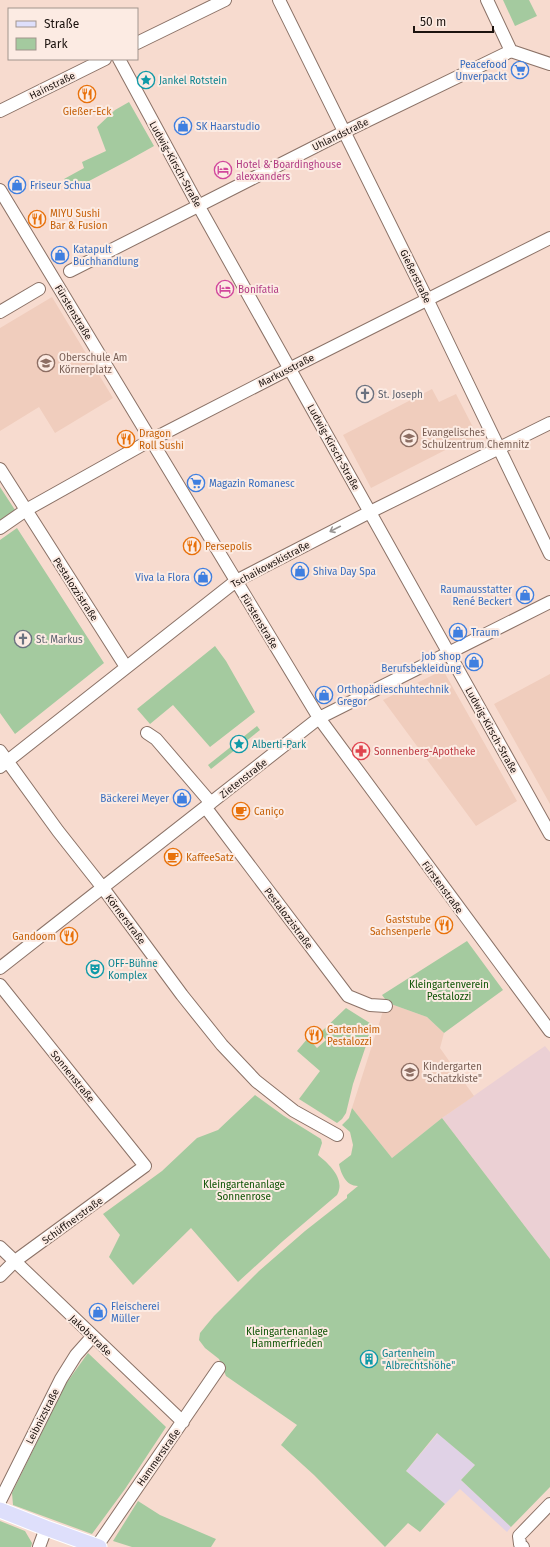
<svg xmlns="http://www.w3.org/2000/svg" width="550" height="1547" viewBox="0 0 550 1547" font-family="'Fira Sans',sans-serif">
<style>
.commercial{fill:#ebd0d4}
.industrial{fill:#e0d2e6}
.built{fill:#f0cdbd}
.green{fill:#a4ca9f}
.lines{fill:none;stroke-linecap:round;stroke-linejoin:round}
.minor-casing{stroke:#8b7267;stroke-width:14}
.major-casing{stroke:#fff;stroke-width:17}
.minor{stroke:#fff;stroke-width:12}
.major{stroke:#dedffb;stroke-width:15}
.oneway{stroke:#999593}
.labels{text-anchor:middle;stroke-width:4;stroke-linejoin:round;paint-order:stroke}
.shop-label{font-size:10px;fill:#366cbe;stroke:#fcebe3;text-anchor:start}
.culture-label{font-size:10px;fill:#0d838f;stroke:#fcebe3;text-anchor:start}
.street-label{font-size:10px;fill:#1c130f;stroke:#fcebe3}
.food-label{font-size:10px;fill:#c56008;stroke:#fcebe3;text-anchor:start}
.hotel-label{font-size:10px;fill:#b23c85;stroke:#fcebe3;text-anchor:start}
.education-label{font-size:10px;fill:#785e54;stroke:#fcebe3;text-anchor:start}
.worship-label{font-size:10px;fill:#5b616d;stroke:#fcebe3;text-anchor:start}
.health-label{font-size:10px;fill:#be3a42;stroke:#fcebe3;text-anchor:start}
.park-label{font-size:10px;fill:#0d5304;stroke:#fcebe3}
</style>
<rect width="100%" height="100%" fill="#f7dbcf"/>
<path class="commercial" d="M545,1046L550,1052V1259L442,1118Z"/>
<path class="industrial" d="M438,1433L475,1465L461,1480L511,1527L507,1532L460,1489L445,1504L406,1471Z"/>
<path class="built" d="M52,297L113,398L55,433L39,407L0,431V328Z
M432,389L439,402L456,394L477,435L473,437V439L465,443L464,441L459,443L371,488L343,435Z
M443,670L517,801L476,826L383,700Z
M550,674V804L494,704Z
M388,1003L427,1017L444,1033L440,1048L474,1096L442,1118L392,1158L352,1108L383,1011Z"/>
<path class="green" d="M503,0H529L537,16L515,26Z
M129,102L154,146L129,160L70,191L64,179L84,168L82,162L106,151L97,127L115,110Z
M0,487L15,510L0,520Z
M17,528L104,663L15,734L0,713V540Z
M215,646L226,661L255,712L210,747L173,705L150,724L137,709Z
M257,726L260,730L211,769L208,765Z
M467,941L503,990L444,1033L427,1017L388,1003L382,995Z
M346,1008L373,1025L353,1084L346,1113L342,1119L337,1123L299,1099L320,1071L297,1051L308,1038L317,1048L326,1040L320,1033Z
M255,1095L284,1116L321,1139L322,1143L318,1155C329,1164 346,1179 337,1195L283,1241L238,1282L191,1228L133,1285L109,1257L120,1235L103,1214L162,1171L197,1138L218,1130Z
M352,1108L392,1158L442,1118L550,1259V1487L511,1527L461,1480L475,1465L437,1433L406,1471L445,1504L420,1532L408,1523L385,1547L314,1475L281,1445L297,1425L226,1376L219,1359L205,1348L199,1340L200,1333L214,1316L259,1271L305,1231L347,1198V1195L358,1186C346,1186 341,1174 339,1164L351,1155L353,1145L350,1132L342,1125L349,1118Z
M88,1353L166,1427L125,1489L92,1534L13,1505L12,1493L65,1385Z
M138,1501L160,1515L216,1539L211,1547H132L113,1541Z
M0,1521L25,1531L32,1543L31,1547H0Z"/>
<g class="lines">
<defs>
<path id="minor" d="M279,0L427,299L550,554
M487,0L511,51
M137,43L225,0
M119,59L198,205L550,834
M0,111L105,59
M0,190L319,718L550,1031
M70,271L344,132L511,51L550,64
M0,312L39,289
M0,469L126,667
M0,528L26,510L151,440L291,368L550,238
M147,733L156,739L211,803
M0,751L58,831L103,888L182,995L222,1045L256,1081L294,1111L337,1135
M0,767L236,581L370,512L550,423
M206,808L348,996L370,1005L386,1006
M0,968L319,718L550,602
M0,985L145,1166L15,1261L0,1276
M0,1247L183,1422
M0,1501L61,1379L76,1355L92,1337
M97,1546L219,1368
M39,1547L46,1528
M523,1547L520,1544L519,1536L550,1504"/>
<path id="major" d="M0,1510L46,1528L99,1547"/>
</defs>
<use href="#minor" class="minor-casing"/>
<use href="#major" class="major-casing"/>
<use href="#minor" class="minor"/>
<use href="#major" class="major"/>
</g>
<defs><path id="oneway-shaft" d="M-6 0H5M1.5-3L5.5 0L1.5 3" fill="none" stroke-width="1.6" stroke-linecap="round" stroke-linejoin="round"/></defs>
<use class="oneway" href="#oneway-shaft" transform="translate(335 529) rotate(153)"/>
<defs>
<symbol id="supermarket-ring" viewBox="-11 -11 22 22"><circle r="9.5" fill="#fcebe3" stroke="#3f7fe0" stroke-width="1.5"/><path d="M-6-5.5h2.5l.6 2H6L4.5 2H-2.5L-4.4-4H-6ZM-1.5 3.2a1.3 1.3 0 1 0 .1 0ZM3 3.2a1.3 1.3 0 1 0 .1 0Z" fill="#3f7fe0"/></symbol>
<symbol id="sight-ring" viewBox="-11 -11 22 22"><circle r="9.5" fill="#fcebe3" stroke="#0f9aa8" stroke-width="1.5"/><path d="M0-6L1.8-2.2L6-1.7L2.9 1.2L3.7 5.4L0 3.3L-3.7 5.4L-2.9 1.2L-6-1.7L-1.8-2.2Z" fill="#0f9aa8"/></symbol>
<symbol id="restaurant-ring" viewBox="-11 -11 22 22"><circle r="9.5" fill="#fcebe3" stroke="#e8710a" stroke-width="1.5"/><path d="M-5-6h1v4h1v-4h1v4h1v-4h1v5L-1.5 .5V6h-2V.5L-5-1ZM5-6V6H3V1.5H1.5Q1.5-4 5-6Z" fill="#e8710a"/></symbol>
<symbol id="shop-ring" viewBox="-11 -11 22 22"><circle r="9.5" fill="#fcebe3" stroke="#3f7fe0" stroke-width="1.5"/><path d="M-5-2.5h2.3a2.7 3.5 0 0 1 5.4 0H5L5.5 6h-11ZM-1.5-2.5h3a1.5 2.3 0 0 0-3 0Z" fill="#3f7fe0"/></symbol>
<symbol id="hotel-ring" viewBox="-11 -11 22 22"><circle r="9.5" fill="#fcebe3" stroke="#d1479c" stroke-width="1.5"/><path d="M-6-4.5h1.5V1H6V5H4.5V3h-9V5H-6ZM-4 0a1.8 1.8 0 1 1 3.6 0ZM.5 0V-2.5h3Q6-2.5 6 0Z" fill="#d1479c"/></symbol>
<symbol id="school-ring" viewBox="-11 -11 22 22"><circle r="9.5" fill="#fcebe3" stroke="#8d6e63" stroke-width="1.5"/><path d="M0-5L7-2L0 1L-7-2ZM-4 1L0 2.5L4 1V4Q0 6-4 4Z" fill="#8d6e63"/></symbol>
<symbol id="church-ring" viewBox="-11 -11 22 22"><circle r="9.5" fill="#fcebe3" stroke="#6b7280" stroke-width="1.5"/><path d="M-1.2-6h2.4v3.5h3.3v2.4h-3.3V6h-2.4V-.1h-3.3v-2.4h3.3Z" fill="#6b7280"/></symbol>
<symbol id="pharmacy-ring" viewBox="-11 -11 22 22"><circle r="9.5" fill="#fcebe3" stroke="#e0444e" stroke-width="1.5"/><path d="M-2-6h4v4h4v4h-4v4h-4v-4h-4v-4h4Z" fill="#e0444e"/></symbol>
<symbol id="cafe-ring" viewBox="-11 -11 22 22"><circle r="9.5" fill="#fcebe3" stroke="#e8710a" stroke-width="1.5"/><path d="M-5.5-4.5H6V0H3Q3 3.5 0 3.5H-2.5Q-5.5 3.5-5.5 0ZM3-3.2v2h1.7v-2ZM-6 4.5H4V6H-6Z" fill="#e8710a"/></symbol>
<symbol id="theatre-ring" viewBox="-11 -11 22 22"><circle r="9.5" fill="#fcebe3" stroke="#0f9aa8" stroke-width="1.5"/><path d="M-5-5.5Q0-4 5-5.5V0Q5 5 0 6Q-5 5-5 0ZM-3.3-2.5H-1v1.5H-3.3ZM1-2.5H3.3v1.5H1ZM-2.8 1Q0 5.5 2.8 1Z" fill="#0f9aa8"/></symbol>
<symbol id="building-ring" viewBox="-11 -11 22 22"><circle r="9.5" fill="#fcebe3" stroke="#0f9aa8" stroke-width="1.5"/><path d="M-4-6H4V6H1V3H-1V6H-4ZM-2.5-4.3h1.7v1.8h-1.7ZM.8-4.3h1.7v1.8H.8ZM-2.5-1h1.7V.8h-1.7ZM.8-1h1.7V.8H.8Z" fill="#0f9aa8"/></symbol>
</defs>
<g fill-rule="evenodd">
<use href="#supermarket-ring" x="510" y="60" width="20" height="20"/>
<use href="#sight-ring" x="136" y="70" width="20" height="20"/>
<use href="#restaurant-ring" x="77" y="84" width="20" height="20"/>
<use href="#shop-ring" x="173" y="116" width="20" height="20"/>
<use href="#hotel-ring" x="213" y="160" width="20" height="20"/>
<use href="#shop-ring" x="7" y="175" width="20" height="20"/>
<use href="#restaurant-ring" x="27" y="209" width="20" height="20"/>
<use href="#shop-ring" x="50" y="245" width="20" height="20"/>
<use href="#hotel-ring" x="215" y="279" width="20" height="20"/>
<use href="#school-ring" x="36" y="353" width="20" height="20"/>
<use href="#church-ring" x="355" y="384" width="20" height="20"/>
<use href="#school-ring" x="399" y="428" width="20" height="20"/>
<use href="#restaurant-ring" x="116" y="429" width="20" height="20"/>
<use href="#supermarket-ring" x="186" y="473" width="20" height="20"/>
<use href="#restaurant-ring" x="182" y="536" width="20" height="20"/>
<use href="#shop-ring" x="290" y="561" width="20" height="20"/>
<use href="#shop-ring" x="193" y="567" width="20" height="20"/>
<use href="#shop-ring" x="515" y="585" width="20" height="20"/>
<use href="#shop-ring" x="448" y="622" width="20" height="20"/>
<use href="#church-ring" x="13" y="629" width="20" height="20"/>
<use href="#shop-ring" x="464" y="652" width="20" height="20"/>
<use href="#shop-ring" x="314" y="685" width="20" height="20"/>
<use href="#sight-ring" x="229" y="734" width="20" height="20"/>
<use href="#pharmacy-ring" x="351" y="741" width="20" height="20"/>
<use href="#shop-ring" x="172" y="788" width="20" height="20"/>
<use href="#cafe-ring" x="231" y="801" width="20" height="20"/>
<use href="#cafe-ring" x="163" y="847" width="20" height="20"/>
<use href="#restaurant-ring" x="434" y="915" width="20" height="20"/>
<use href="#restaurant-ring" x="59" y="926" width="20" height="20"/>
<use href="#theatre-ring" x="85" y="959" width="20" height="20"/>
<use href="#restaurant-ring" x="304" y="1025" width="20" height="20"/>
<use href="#school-ring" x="400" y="1062" width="20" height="20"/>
<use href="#shop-ring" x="88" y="1302" width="20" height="20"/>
<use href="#building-ring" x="359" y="1349" width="20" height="20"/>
</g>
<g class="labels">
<g class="shop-label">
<text x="507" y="68" text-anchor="end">Peacefood<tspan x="507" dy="12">Unverpackt</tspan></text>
<text x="196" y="130">SK Haarstudio</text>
<text x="30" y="189">Friseur Schua</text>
<text x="73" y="253">Katapult<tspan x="73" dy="12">Buchhandlung</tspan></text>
<text x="209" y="487">Magazin Romanesc</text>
<text x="313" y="575">Shiva Day Spa</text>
<text x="190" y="581" text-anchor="end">Viva la Flora</text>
<text x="512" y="593" text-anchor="end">Raumausstatter<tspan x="512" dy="12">René Beckert</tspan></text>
<text x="471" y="636">Traum</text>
<text x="461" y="660" text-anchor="end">job shop<tspan x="461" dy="12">Berufsbekleidung</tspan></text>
<text x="337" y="693">Orthopädieschuhtechnik<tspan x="337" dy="12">Gregor</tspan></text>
<text x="169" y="802" text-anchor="end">Bäckerei Meyer</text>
<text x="111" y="1310">Fleischerei<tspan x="111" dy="12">Müller</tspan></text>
</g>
<g class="culture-label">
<text x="159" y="84">Jankel Rotstein</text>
<text x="252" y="748">Alberti-Park</text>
<text x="108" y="967">OFF-Bühne<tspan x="108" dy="12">Komplex</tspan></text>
<text x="382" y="1357">Gartenheim<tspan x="382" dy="12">"Albrechtshöhe"</tspan></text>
</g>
<g class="street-label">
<text transform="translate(52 85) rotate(-26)" y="4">Hainstraße</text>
<text transform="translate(340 134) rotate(-26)" y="4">Uhlandstraße</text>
<text transform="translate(176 164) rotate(61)" y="4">Ludwig-Kirsch-Straße</text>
<text transform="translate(416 276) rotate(64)" y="4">Gießerstraße</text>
<text transform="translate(74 312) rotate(59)" y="4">Fürstenstraße</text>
<text transform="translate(286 370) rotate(-27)" y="4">Markusstraße</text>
<text transform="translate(334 447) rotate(61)" y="4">Ludwig-Kirsch-Straße</text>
<text transform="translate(270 564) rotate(-28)" y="4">Tschaikowskistraße</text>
<text transform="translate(76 589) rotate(57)" y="4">Pestalozzistraße</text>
<text transform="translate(260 621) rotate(59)" y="4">Fürstenstraße</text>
<text transform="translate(492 730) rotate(61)" y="4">Ludwig-Kirsch-Straße</text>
<text transform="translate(243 778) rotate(-38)" y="4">Zietenstraße</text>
<text transform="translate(443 887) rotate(54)" y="4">Fürstenstraße</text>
<text transform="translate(289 918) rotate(53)" y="4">Pestalozzistraße</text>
<text transform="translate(126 919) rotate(53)" y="4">Körnerstraße</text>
<text transform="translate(73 1076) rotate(51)" y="4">Sonnenstraße</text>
<text transform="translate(72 1220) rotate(-36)" y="4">Schüffnerstraße</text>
<text transform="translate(91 1335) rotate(44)" y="4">Jakobstraße</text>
<text transform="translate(42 1416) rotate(-63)" y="4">Leibnizstraße</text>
<text transform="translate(158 1457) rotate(-55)" y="4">Hammerstraße</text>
</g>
<g class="food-label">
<text x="87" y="115" text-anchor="middle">Gießer-Eck</text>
<text x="50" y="217">MIYU Sushi<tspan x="50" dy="12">Bar &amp; Fusion</tspan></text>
<text x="139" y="437">Dragon<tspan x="139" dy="12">Roll Sushi</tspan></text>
<text x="205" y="550">Persepolis</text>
<text x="254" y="815">Caniço</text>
<text x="186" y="861">KaffeeSatz</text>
<text x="431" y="923" text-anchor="end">Gaststube<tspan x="431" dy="12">Sachsenperle</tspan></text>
<text x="56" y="940" text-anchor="end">Gandoom</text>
<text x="327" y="1033">Gartenheim<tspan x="327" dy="12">Pestalozzi</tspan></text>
</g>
<g class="hotel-label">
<text x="236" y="168">Hotel &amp; Boardinghouse<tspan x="236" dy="12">alexxanders</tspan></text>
<text x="238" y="293">Bonifatia</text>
</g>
<g class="education-label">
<text x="59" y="361">Oberschule Am<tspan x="59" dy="12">Körnerplatz</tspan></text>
<text x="422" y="436">Evangelisches<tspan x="422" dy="12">Schulzentrum Chemnitz</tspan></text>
<text x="423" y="1070">Kindergarten<tspan x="423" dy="12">"Schatzkiste"</tspan></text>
</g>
<g class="worship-label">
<text x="378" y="398">St. Joseph</text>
<text x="36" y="643">St. Markus</text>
</g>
<g class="health-label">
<text x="374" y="755">Sonnenberg-Apotheke</text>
</g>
<g class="park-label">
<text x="449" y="988">Kleingartenverein<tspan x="449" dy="12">Pestalozzi</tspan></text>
<text x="244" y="1188">Kleingartenanlage<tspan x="244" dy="12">Sonnenrose</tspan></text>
<text x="287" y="1335">Kleingartenanlage<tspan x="287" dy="12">Hammerfrieden</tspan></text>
</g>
</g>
<rect x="8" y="8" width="130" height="52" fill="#fcebe3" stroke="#a2958e"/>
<rect x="16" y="21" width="20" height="6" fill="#dedffb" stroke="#a2958e"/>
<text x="44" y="28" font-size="12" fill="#1c130f">Straße</text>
<rect x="16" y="38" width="20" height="12" fill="#a4ca9f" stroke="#a2958e"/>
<text x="44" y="48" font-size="12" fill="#1c130f">Park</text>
<path d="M414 26v6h79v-6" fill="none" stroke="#1c130f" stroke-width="2"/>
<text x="420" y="26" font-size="12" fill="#1c130f" stroke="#fcebe3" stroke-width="3" paint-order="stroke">50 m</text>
</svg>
